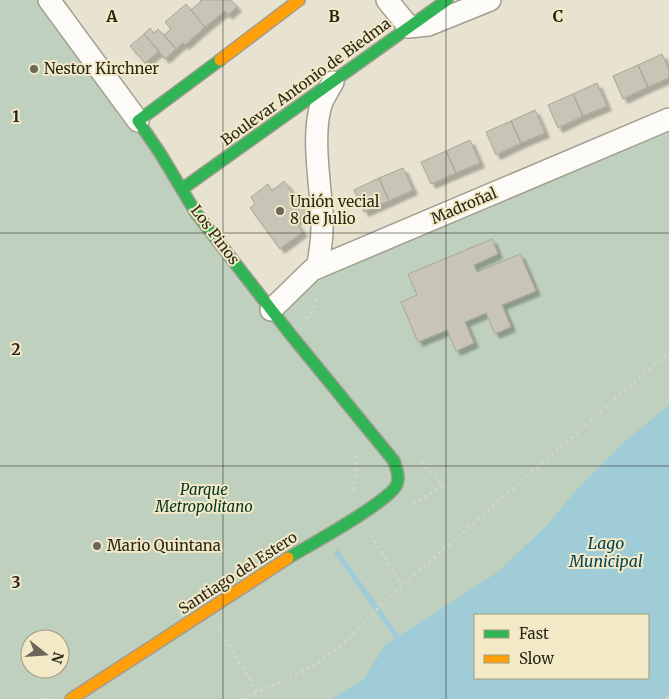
<svg xmlns="http://www.w3.org/2000/svg" width="669" height="699" viewBox="0 0 669 699" font-family="Merriweather,serif">
<style>
.green{fill:#bfd1be;fill-rule:evenodd}
.water{fill:#a0ccd7;fill-rule:evenodd}
.lines{fill:none;stroke-linecap:round;stroke-linejoin:round}
.stream{stroke:#a0ccd7;stroke-width:5.5}
.building{fill:#c9c5b6;stroke:#aaa697;filter:url(#shadow)}
.street-casing{stroke:#a19e8f;stroke-width:24}
.fast-casing{stroke:#a19e8f;stroke-width:14}
.slow-casing{stroke:#a19e8f;stroke-width:14}
.path{stroke:#d4d3cd;stroke-width:3;stroke-dasharray:2.5 4;stroke-linecap:butt}
.street{stroke:#fcfbf8;stroke-width:21}
.fast{stroke:#30b455;stroke-width:11}
.slow{stroke:#ff9f0a;stroke-width:11}
.grid{fill:none;stroke:#2a2619;stroke-width:1;stroke-opacity:0.55}
.poi-dot{fill:#6c6859;stroke:#f2e9c6;stroke-width:2}
.labels{text-anchor:middle;stroke-width:4;stroke-linejoin:round;paint-order:stroke}
.poi-label{font-size:15px;fill:#2a2619;stroke:#f2e9c6;text-anchor:start}
.street-label{font-size:15px;fill:#2a2619;stroke:#f2e9c6}
.park-label{font-size:15px;font-style:italic;fill:#003523;stroke:#f2e9c6}
.water-label{font-size:16px;font-style:italic;fill:#074354;stroke:#f2e9c6}
.grid-label{font-size:16px;text-anchor:middle;font-weight:bold;fill:#2a2619;stroke:#f2e9c6;stroke-width:4;stroke-linejoin:round;paint-order:stroke}
</style>
<defs>
<filter id="shadow"><feDropShadow dx="4.5" dy="4.5" stdDeviation="1" flood-color="#0004"/></filter>
</defs>
<rect width="100%" height="100%" fill="#e8e3d0"/>
<path class="green" d="M0,0H49L271,310L312,270L669,119V699H0ZM475,615H648V678H475ZM30,639H60V669H30Z"/>
<path class="water" d="M669,405V693L664,699H331L364,679L385,645L498,572L547,525L577,489L623,443ZM475,615H648V678H475Z"/>
<g class="lines">
<path class="stream" d="M337,553L397,637"/>
</g>
<path class="building" d="M200,0H231L237,7L228,15L225,11L205,27L191,10L201,1Z
M186,4L205,27L185,45L183,43L176,49L164,35L171,29L165,22Z
M150,28L154,33L158,29L176,49L165,59L144,34Z
M144,34L159,51L145,63L130,46Z
M662,54L669,70V78L648,87L638,65Z
M638,65L648,87L623,99L613,76Z
M597,83L607,106L583,116L573,94Z
M573,94L583,116L558,128L548,105Z
M535,110L545,133L521,143L511,121Z
M511,121L521,143L496,155L486,132Z
M470,140L480,163L456,173L446,151Z
M446,151L456,173L431,184L421,162Z
M403,168L413,190L389,201L379,178Z
M379,178L389,201L364,212L354,190Z
M284,181L307,212L295,221L303,232L280,249L250,208L255,204L251,197L268,184L272,191Z
M492,239L498,254L474,265L477,272L520,254L536,291L502,305L511,327L495,334L486,313L465,322L474,343L456,351L447,330L418,342L401,302L417,295L408,274Z"/>
<g class="lines">
<defs>
<path id="street" d="M49,0L138,121
M387,0L409,27L428,25L490,0
M317,268C321,250 323,233 322,214C320,182 311,132 322,102C325,95 329,89 333,82
M271,310L312,270L669,119"/>
<path id="fast" d="M220,60L138,121L160,153L196,213L291,335L394,461C396,468 400,476 397,484C391,501 308,546 288,558
M182,189L447,0"/>
<path id="slow" d="M220,60L299,0
M71,699L288,558"/>
</defs>
<use href="#street" class="street-casing"/>
<use href="#fast" class="fast-casing"/>
<use href="#slow" class="slow-casing"/>
<path class="path" d="M307,319L315,306L316,295
M354,490L357,452
M413,504L443,486L419,458
M371,535L402,585
M219,628L257,692
M42,699L49,695
M242,699C271,685 304,674 329,655C351,639 369,617 388,598L669,352"/>
<use href="#street" class="street"/>
<use href="#fast" class="fast"/>
<use href="#slow" class="slow"/>
</g>
<path class="grid" d="M223,0V699M446,0V699M0,233H669M0,466H669"/>
<g class="poi-dot">
<circle cx="34" cy="69" r="5"/>
<circle cx="280" cy="211" r="5"/>
<circle cx="97" cy="546" r="5"/>
</g>
<g class="labels">
<g class="poi-label">
<text x="44" y="74">Nestor Kirchner</text>
<text x="290" y="207">Unión vecial<tspan x="290" dy="17">8 de Julio</tspan></text>
<text x="107" y="551">Mario Quintana</text>
</g>
<g class="street-label">
<text transform="translate(306 82) rotate(-36)" y="5">Boulevar Antonio de Biedma</text>
<text transform="translate(464 206) rotate(-23)" y="5">Madroñal</text>
<text transform="translate(215 235) rotate(53)" y="5">Los Pinos</text>
<text transform="translate(238 573) rotate(-33)" y="5">Santiago del Estero</text>
</g>
<g class="park-label">
<text x="204" y="495">Parque<tspan x="204" dy="17">Metropolitano</tspan></text>
</g>
<g class="water-label">
<text x="606" y="549">Lago<tspan x="606" dy="18">Municipal</tspan></text>
</g>
</g>
<g class="grid-label">
<text x="112" y="22">A</text>
<text x="334" y="22">B</text>
<text x="558" y="22">C</text>
<text x="16" y="122">1</text>
<text x="16" y="355">2</text>
<text x="16" y="588">3</text>
</g>
<rect x="474" y="614" width="175" height="65" fill="#f2e9c6" stroke="#a29b81"/>
<rect x="484" y="630" width="25" height="8" fill="#30b455" stroke="#a29b81"/>
<text x="519" y="639" font-size="15" fill="#2a2619">Fast</text>
<rect x="484" y="655" width="25" height="8" fill="#ff9f0a" stroke="#a29b81"/>
<text x="519" y="664" font-size="15" fill="#2a2619">Slow</text>
<g transform="translate(45 654) rotate(107)"><circle r="24" fill="#f2e9c6" stroke="#a29b81"/>
<path d="M0-4L9 19L0 12L-9 19Z" fill="#6c6859"/>
<text y="-8" font-size="14" font-weight="bold" text-anchor="middle" fill="#2a2619">N</text>
</g>
</svg>
